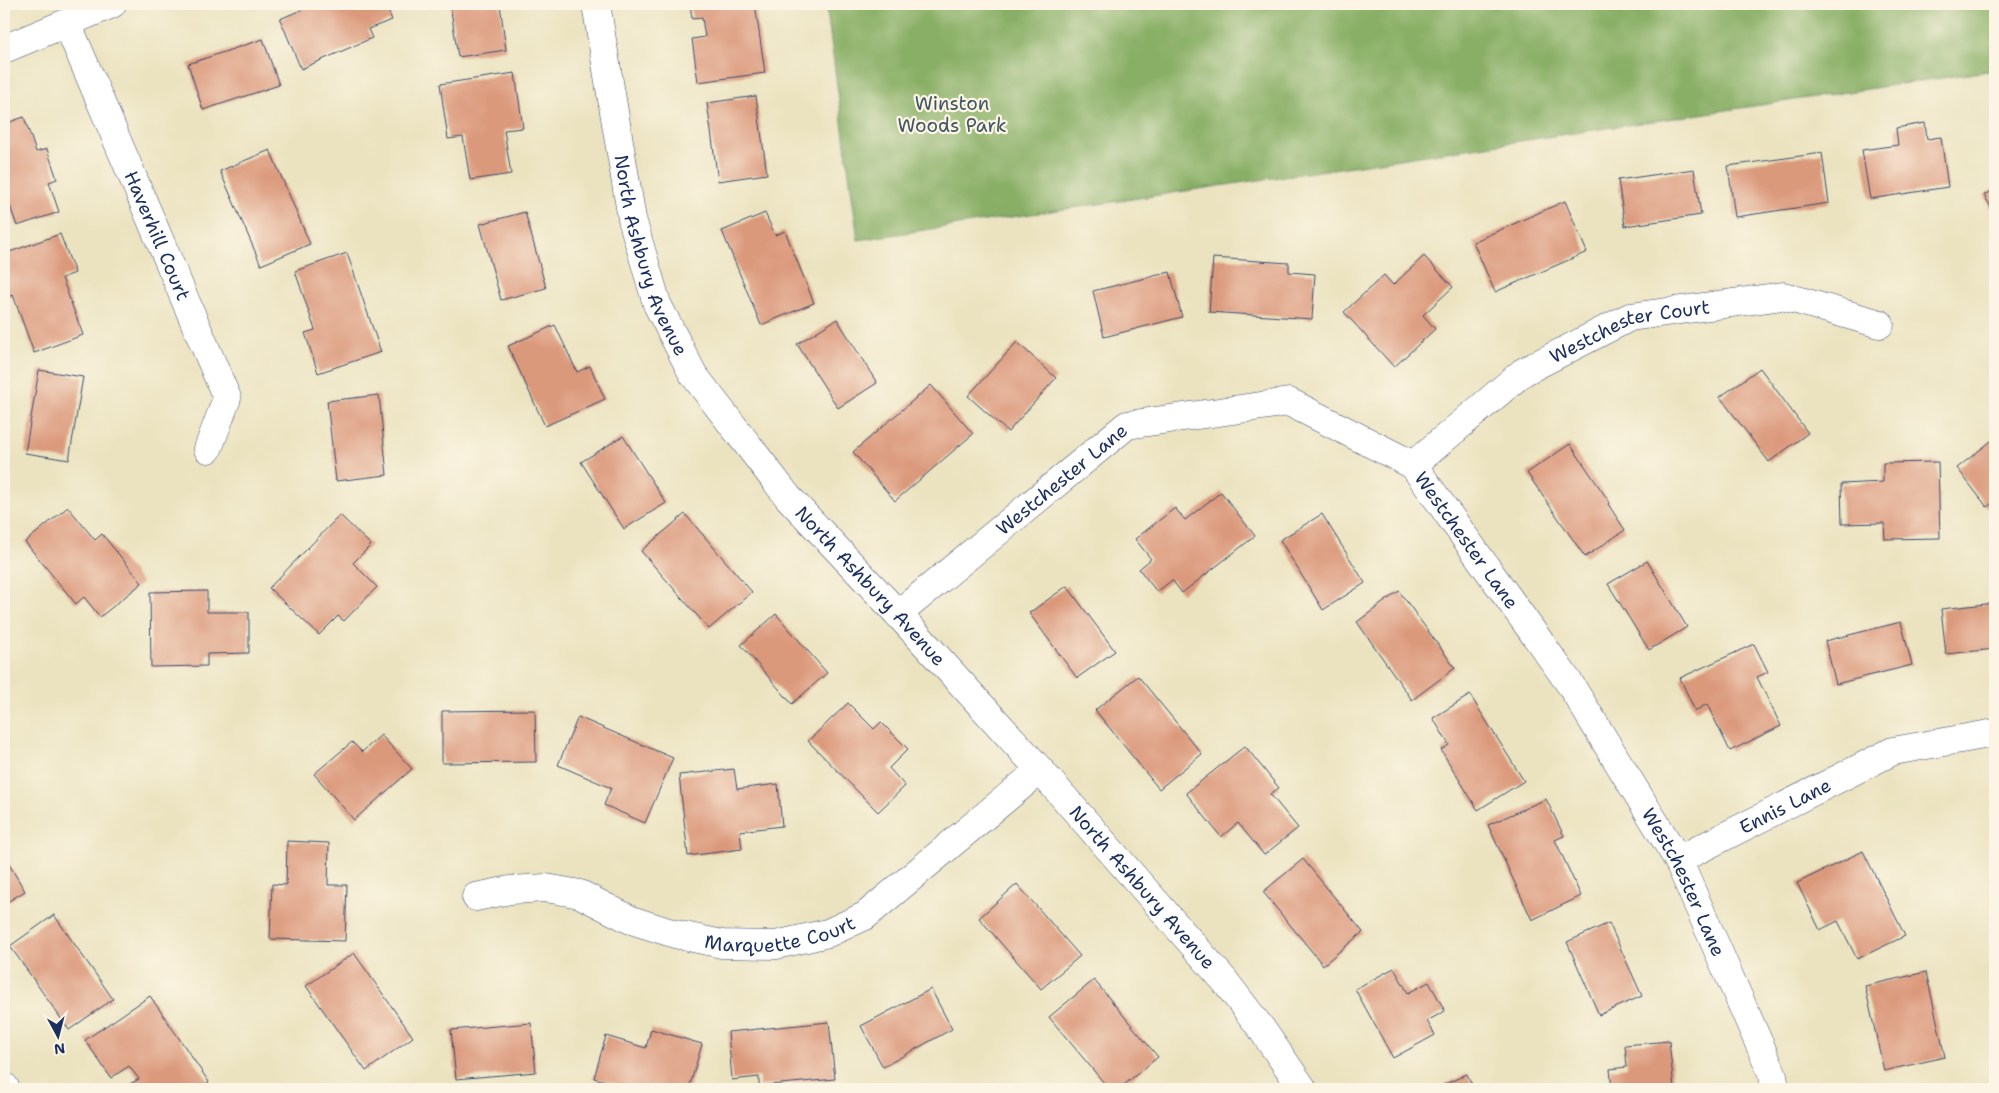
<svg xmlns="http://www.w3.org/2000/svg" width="1999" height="1093" viewBox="0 0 1999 1093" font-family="'Shantell Sans',sans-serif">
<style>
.forest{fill:#88af65;stroke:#526f62}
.building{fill:#db997b}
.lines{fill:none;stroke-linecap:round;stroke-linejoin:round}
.minor-casing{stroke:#3a4a6d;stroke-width:29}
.minor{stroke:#fff;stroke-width:28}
.labels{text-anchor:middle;stroke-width:4.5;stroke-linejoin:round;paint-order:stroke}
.park-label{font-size:19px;fill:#3f5663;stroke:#fcf5e5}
.street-label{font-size:19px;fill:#1b2f5e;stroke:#fcf5e5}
</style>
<rect width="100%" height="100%" fill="#fcf5e5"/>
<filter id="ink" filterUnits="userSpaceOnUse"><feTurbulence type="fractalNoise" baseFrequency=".02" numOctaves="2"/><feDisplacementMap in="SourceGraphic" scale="10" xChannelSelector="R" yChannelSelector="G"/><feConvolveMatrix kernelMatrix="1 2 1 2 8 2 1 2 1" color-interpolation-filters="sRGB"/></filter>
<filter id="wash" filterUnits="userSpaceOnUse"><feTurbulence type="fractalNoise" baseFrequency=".0096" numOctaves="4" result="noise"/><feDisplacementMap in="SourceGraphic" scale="20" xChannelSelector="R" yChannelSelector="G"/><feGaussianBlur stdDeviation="1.12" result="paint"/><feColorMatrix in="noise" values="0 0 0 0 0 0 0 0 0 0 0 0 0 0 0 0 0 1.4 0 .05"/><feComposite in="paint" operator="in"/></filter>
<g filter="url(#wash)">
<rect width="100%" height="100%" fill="#ebe3c0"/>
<path class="forest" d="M826,4H1995V70L858,240Z"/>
<g id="blocks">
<path class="building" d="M315,4H385L392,20L368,29L372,38L301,69L280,19Z
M450,4H500L506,50L458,57Z
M690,4H755L765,73L698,82L692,39L705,37L702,18L692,19Z
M263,39L279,85L203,110L188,64Z
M515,73L523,128L504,130L511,174L470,180L463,137L448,139L440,84Z
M756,96L767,174L718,181L707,103Z
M24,117L36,152L47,149L57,179L49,182L59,212L17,226L9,203L4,205V124Z
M1925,123L1927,139L1941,137L1948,187L1870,199L1862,150L1898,145L1896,128Z
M270,150L310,244L261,265L220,171Z
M1822,153L1829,203L1735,217L1728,166Z
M1694,169L1701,215L1625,226L1618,180Z
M1995,189V214L1984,195Z
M1565,201L1587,252L1495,292L1473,242Z
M525,212L546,288L501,300L480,224Z
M765,213L775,235L785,231L814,303L761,325L722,231Z
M60,234L75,273L62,278L83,335L34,353L13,295L4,298V254Z
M347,253L381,352L318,373L305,333L315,330L295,271Z
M1424,256L1453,287L1423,315L1435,329L1394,367L1344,312L1384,275L1393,285Z
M1213,258L1289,263V272L1315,274L1312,319L1209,312Z
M1170,272L1182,317L1104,337L1093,291Z
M837,319L877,383L838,408L797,344Z
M555,325L577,372L590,366L605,399L545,426L508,346Z
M1017,342L1056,378L1008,432L968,396Z
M1760,368L1808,433L1769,462L1720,397Z
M39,370L83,377L69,460L25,453Z
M931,385L973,434L895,501L853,452Z
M379,395L387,475L336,481L327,401Z
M623,436L666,503L624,529L581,462Z
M1995,438V501L1987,507L1957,468Z
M1570,444L1610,503L1608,504L1625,530L1585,557L1527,473Z
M1938,462L1940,538L1885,539L1884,523L1842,524L1841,484L1883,482V463Z
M1221,492L1255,536L1182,593L1172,580L1157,592L1139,569L1151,559L1135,539L1175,508L1185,520Z
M68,507L95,540L102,534L142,583L100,617L84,597L76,604L25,542Z
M685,514L752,592L709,629L641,551Z
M1322,514L1365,583L1323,610L1280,540Z
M340,515L371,545L353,563L377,587L344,621L338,616L319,635L269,588Z
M1647,561L1687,627L1649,650L1608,584Z
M1067,586L1115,651L1077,678L1029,613Z
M207,591V612H249V653L207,654V666L151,667L150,592Z
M1399,591L1455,668L1412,700L1357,622Z
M1995,603V649L1946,654L1941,609Z
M776,614L827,673L792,704L741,645Z
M1901,622L1912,665L1836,684L1825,641Z
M1754,644L1768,672L1757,677L1781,726L1730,751L1707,704L1695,711L1680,678Z
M1138,676L1202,754L1159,789L1095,710Z
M1470,695L1524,781L1478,810L1441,750L1449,745L1433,718Z
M848,703L874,729L881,722L908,749L889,768L905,786L878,812L808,741Z
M535,710L536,762L442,763V711Z
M578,717L673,758L645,823L604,805L611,788L558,765Z
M381,735L412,769L354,820L314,774L352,742L362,752Z
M1245,746L1279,788L1270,794L1298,828L1264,855L1238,823L1221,837L1186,793Z
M734,769L737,789L778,784L782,826L740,831L742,849L688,856L679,775Z
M1546,799L1564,836L1555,840L1581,896L1532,920L1488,825Z
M287,841L329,843L328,885H347L345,941L270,939L272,884L286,885Z
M1863,851L1905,936L1857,959L1838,921L1820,930L1797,883Z
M4,856L25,891L4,904Z
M1303,859L1363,932L1323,965L1263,892Z
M1017,884L1080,956L1041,989L979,918Z
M54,915L113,999L69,1030L10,946Z
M1609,923L1642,996L1599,1015L1567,942Z
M354,953L413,1037L366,1071L306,986Z
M1394,968L1408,993L1429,982L1445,1011L1427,1021L1435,1035L1393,1058L1355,989Z
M1926,972L1945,1057L1884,1071L1865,986Z
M1094,980L1158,1057L1119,1089H1109L1049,1017Z
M931,989L952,1029L883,1067L861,1026Z
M150,996L209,1082L198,1089H134L130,1084L139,1079L129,1066L111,1078L85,1040Z
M829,1022L835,1079L759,1086V1077L732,1080L728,1032Z
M531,1023L536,1072L456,1079L451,1030Z
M651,1029L702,1044L689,1089H634L594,1078L606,1036L646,1048Z
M1669,1041L1674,1089H1612L1610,1069L1627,1067L1625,1045Z
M1467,1074L1474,1089H1435Z"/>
</g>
</g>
<g filter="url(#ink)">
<use href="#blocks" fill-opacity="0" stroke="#3a4a6d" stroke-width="1"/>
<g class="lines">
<defs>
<g id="minor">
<path id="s1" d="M596,4L632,219L657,304L693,374L788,497L898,614L1040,770L1224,980L1261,1028L1303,1089"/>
<path id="s2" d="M67,23L227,398L208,449"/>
<path d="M4,49L112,4"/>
<path id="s3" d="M1413,465L1523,372L1630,317L1783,296L1880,324"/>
<path id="s4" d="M898,614L1127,425L1289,402L1413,465L1570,684L1678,860L1773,1075L1775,1089"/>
<path id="s5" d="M1678,860L1893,751L1995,733"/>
<path id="s6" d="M476,897L510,890L546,888L580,894L631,920L675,934L722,944L776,945L828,933L865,916L1040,770"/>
<path d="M4,1086L6,1089"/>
</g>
</defs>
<use href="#minor" class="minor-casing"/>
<use href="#minor" class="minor"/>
</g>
</g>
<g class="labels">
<g class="park-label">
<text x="952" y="110">Winston<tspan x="952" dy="22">Woods Park</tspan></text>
</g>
<g class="street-label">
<text dy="7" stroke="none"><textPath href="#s2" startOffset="231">Haverhill Court</textPath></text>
<text dy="7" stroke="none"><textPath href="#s1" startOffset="258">North Ashbury Avenue</textPath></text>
<text dy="7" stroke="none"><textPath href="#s3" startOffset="260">Westchester Court</textPath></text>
<text dy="7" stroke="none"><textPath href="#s4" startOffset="212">Westchester Lane</textPath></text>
<text dy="7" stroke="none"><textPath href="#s4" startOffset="692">Westchester Lane</textPath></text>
<text dy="7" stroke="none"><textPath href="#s1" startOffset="662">North Ashbury Avenue</textPath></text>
<text dy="7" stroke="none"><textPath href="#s5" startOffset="120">Ennis Lane</textPath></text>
<text dy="7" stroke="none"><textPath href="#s4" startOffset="1098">Westchester Lane</textPath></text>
<text dy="7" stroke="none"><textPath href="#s1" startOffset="1068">North Ashbury Avenue</textPath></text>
<text dy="7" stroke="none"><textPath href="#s6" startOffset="316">Marquette Court</textPath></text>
</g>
</g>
<rect width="1999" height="1093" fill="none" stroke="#fcf5e5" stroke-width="20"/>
<g transform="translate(58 1036) rotate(173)" stroke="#fcf5e5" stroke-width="4" paint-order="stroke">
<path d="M0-4L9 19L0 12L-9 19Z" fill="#1b2f5e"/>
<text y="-8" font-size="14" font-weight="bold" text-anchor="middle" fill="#1b2f5e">N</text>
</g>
</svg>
